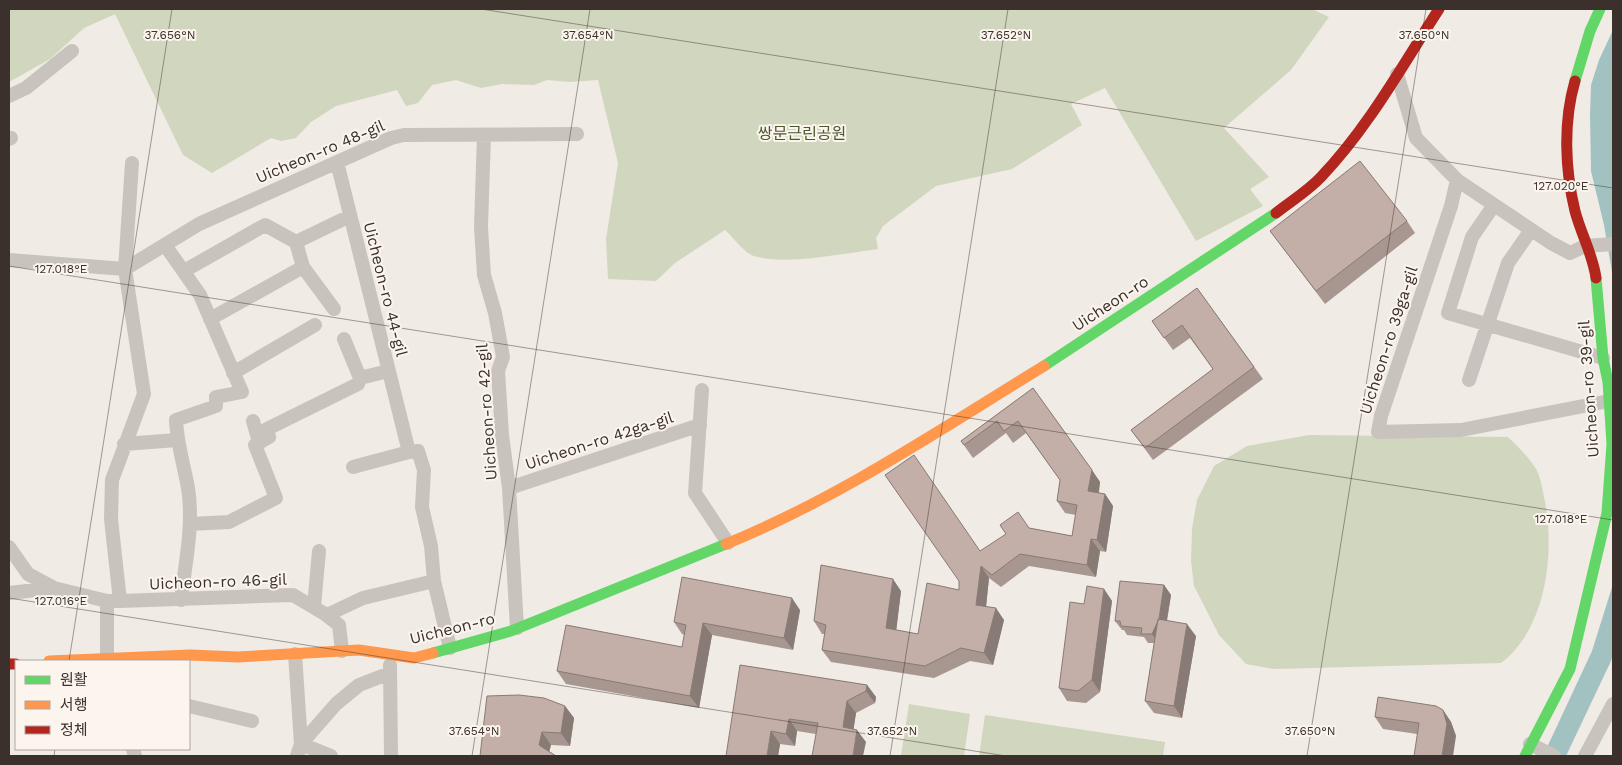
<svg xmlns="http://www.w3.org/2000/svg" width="1622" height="765" viewBox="0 0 1622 765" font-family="'Work Sans','Noto Sans KR',sans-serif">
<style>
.green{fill:#d1d6bf}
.water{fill:#a1c2c1}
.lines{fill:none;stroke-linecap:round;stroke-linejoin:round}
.street{stroke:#c9c3be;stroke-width:14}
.fast{stroke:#63d668;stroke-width:11}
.slow{stroke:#ff974d;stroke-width:11}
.jam{stroke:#b3261e;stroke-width:11}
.wall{fill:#a89690}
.shaded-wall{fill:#887a75}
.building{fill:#c3afa7;stroke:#887a75}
.ticks{fill:none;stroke:#3b302b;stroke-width:1;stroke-opacity:0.45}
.labels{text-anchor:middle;stroke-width:4;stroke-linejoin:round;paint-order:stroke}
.park-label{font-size:16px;fill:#4a5a2e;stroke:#fbf5ee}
.street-label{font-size:16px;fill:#3b302b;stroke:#fbf5ee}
.ticks-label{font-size:12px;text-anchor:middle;fill:#3b302b;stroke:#fbf5ee;stroke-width:4;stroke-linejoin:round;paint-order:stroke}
</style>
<rect width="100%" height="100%" fill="#f0ebe5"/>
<path class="green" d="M9,9H1312L1329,17L1291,70L1224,128L1269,177L1250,189L1263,206L1196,241L1105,88L1071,104L1082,125L1012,169L936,186L883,226L876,238L878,249C845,253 785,266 754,256C744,253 733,237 725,230L675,263L656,281L608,279L606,239L618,163L598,80L570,82L547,80L534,85L502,84L481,88L456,80L432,85L418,103L406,106L397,90L336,106L311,122L296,138L281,141L271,138L212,173L183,155L115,14L84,28L50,59L9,82Z
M1309,435L1508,437C1518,447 1529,457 1536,469C1541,478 1543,492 1545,502C1555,554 1546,629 1501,663L1274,669L1246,664L1219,635L1194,586L1191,561L1192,529L1197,500L1214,466L1247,446Z
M909,704L970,714L964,756H901Z
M985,715L1165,742L1163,756H979Z"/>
<path class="water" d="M1613,30V278L1604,225L1591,171L1590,115L1591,85L1599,60Z
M1613,584V655L1611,661L1566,756H1543L1592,651Z"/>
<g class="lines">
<path class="street" d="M1397,74L1416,138L1457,180L1551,243L1570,253L1585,246L1613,244
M9,96L26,88L72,51
M484,135L481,227L484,275L495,313L503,357L498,371L502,435L509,488L517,628
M9,139L11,138
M337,162L409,452L418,451L424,470L422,507L431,546L434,581L450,648
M1457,180L1451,206L1381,416L1378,432L1461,430L1609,401
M1494,205L1472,237L1448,313L1603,358
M296,242L350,216
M165,245L200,295L242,392L216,397V406L176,420C177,444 184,465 188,488C194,525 185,564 181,600
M9,260L125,269L199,224L391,138L404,135L577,134
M184,271L265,225L296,242L303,267L334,309
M210,319L303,267
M344,339L360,378
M233,373L315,325
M1469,380L1508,263L1531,230
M702,390L695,493L728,543
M253,421L259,442
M124,444L177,440
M353,467L409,452
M509,488L700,425
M190,524L229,522L276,498L255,445L269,437L267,429L358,384L360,378L388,371
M9,547L28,574L54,588L107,601V661
M9,593L54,588
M107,601H120L111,519L112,480L144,394L125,269L132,163
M120,601L293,595L325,614L339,625L342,651
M314,607L319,551
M327,615L363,598L434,581
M295,654L301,744L297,756
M390,665L391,756
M189,706L252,721
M1530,744L1554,756
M133,749L135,756
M331,756L301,744L336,704L359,685L390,673
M1585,756L1613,704"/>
<path class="fast" d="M1575,81L1590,31L1600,9
M1044,366L1276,213
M433,653L511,631L726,544
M1525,756L1570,669L1607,513L1612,444L1608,382L1603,358L1596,278"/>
<path class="slow" d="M726,544C839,498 941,429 1044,366
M49,661L190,655L238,657L359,650L414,658L433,653"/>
<path class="jam" d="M1575,81C1563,122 1565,170 1575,211C1581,234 1593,255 1596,278
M1276,213C1291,201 1308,191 1321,177C1368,128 1402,66 1439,9
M9,664H16"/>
</g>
<path class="wall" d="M1407,221L1415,233L1325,304L1270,231Z
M1197,288L1263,379L1153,460L1131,430L1213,369L1190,338L1173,350L1152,321Z
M1033,388L1100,482L1099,493L1105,494L1113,506L1106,552L1100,551L1096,577L1029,566L1001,587L989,578L986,606L1004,620L993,665L970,661L934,678L831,662L822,650L825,634H822L814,621L901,591L896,630L918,634L959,590L981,551L1029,528L1072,536L1076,515L1065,513L1057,501L1060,480L1026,433L1013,443L1006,433L973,458L961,441Z
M1164,585L1171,595L1167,621L1196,636L1182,718L1154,713L1145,701L1154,643H1148L1144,637L1127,635L1124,630H1122L1115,621Z
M1104,589L1112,601L1100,692L1086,703L1067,701L1059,688L1084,604Z
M800,610L793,650L712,635L699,708L566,684L557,671L682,647L685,635L682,634L674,622Z
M740,665L867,685L876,697L875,703L856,713L853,729L866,742L797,731L795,746L780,744L778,756Z
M565,706L574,718L570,746L551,745L549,752L480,756Z
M1443,710L1451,722L1456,736L1417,734L1383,729L1375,717Z"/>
<path class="shaded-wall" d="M1092,470L1100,482L1097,503L1088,491Z
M1105,494L1113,506L1106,552L1097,540Z
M1091,539L1100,551L1096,577L1087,565Z
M981,566L989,578L985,617L976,605Z
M893,579L901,591L895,641L886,628Z
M1164,585L1171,595L1165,631L1159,643L1152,634Z
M1104,589L1112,601L1100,692L1092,680Z
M792,598L800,610L793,650L784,638Z
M996,608L1004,620L993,665L984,653Z
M703,623L712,635L699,708L690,696Z
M1187,624L1196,636L1182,718L1174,706Z
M867,685L876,697L875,703L866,691Z
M847,701L856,713L852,740L843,727Z
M565,706L574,718L570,746L561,733Z
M1443,710L1451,722L1456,736L1453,756H1442Z
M789,719L797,731L795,746L786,734Z
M857,730L866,742L863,756H853Z
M771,731L780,744L778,756H767Z
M542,732L551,745L548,756L539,745Z"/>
<path class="building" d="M1360,161L1407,221L1316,291L1270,231Z
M1197,288L1254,367L1145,448L1131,430L1213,369L1182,325L1164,338L1152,321Z
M1033,388L1092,470L1088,491L1105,494L1097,540L1091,539L1087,565L1020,554L992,575L981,566L976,605L996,608L984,653L961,648L925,666L822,650L826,625L814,621L821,565L893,579L886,628L918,634L927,583L959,590V581L885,475L914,455L980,551L1006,534L1000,525L1018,512L1029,528L1072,536L1077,505L1057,501L1060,480L1018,421L1004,431L997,421L964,445L961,441Z
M682,577L792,598L784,638L703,623L690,696L557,671L566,625L682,647L686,625L674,622Z
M1120,581L1164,585L1159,619L1152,634H1141L1142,628L1121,626L1120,621H1115Z
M1087,586L1104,589L1092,680L1078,691L1059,688L1070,602L1084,604Z
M1158,619L1187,624L1174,706L1145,701Z
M740,665L867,685L866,691L847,701L843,727L857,730L853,756H812L818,723L789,719L786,734L771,731L767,756H726Z
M519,695L544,698L565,706L561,733L542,732L539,745L556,756H480L487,696Z
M1378,697L1436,706L1443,710L1447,724L1442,756H1414L1419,723L1375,717Z"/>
<path class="ticks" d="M481,9L1613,188M9,266L1613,520M9,598L1006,756M69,661L172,9M54,756L55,749M472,756L590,9M890,756L1008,9M1307,756L1426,9"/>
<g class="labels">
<g class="park-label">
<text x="802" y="139">쌍문근린공원</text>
</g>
<g class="street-label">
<text transform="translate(320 151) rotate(-23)" y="6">Uicheon-ro 48-gil</text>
<text transform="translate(386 289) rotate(76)" y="6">Uicheon-ro 44-gil</text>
<text transform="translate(1110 303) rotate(-33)" y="6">Uicheon-ro</text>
<text transform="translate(1388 340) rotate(-72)" y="6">Uicheon-ro 39ga-gil</text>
<text transform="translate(1588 389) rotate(-94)" y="6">Uicheon-ro 39-gil</text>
<text transform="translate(486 412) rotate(-94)" y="6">Uicheon-ro 42-gil</text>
<text transform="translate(599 440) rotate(-18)" y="6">Uicheon-ro 42ga-gil</text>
<text transform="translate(218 581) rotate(-2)" y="6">Uicheon-ro 46-gil</text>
<text transform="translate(452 628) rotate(-14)" y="6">Uicheon-ro</text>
</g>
</g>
<g class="ticks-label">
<text x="170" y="39">37.656°N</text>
<text x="588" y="39">37.654°N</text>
<text x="1006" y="39">37.652°N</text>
<text x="1424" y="39">37.650°N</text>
<text x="1561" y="190">127.020°E</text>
<text x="61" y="273">127.018°E</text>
<text x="1561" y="523">127.018°E</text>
<text x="61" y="605">127.016°E</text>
<text x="474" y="735">37.654°N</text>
<text x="892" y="735">37.652°N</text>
<text x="1310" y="735">37.650°N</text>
</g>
<rect width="1622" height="765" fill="none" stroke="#3b302b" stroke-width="20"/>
<rect x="15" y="660" width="175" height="90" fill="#fbf5ee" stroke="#aea6a0"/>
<rect x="25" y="676" width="25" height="8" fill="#63d668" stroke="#aea6a0"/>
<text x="60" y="685" font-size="15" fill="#3b302b">원활</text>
<rect x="25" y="701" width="25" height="8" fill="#ff974d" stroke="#aea6a0"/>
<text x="60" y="710" font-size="15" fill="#3b302b">서행</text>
<rect x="25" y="726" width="25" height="8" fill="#b3261e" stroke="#aea6a0"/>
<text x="60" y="735" font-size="15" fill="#3b302b">정체</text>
</svg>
